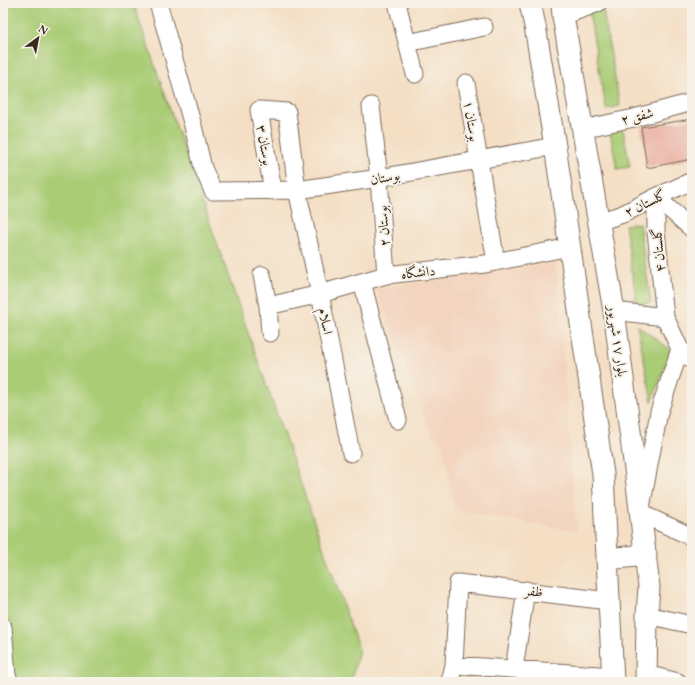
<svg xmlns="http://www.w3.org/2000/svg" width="695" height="685" viewBox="0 0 695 685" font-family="'EB Garamond',Amiri,serif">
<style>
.built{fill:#f3d4be}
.green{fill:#a9cc75;stroke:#727b4a}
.building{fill:#e8ab9e}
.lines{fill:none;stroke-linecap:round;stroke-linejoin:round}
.minor-casing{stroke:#7c6958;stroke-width:19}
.major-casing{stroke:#7c6958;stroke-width:23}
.minor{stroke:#fff;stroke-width:17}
.major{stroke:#fff;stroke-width:21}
.labels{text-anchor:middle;stroke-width:4;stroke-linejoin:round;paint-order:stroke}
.street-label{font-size:14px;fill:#3b2a1e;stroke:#f7f3e8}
</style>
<rect width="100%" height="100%" fill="#f7f3e8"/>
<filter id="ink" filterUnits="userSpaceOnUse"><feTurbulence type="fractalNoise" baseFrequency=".025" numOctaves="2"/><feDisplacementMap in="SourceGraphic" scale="8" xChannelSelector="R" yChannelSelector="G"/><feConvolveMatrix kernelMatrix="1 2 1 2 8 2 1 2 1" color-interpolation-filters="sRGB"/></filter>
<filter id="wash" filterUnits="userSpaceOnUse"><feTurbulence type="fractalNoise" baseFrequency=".012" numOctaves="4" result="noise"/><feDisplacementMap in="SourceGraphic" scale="16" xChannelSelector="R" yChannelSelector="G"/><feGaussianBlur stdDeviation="0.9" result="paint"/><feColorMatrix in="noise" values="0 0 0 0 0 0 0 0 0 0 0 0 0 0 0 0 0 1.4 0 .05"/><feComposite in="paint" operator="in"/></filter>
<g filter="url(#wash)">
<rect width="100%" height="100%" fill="#f4dfc5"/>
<path class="built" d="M556,263L577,531L455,511L443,444L431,434L376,289Z"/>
<path class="green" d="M3,3H133L359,650L351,682H3Z
M603,10L620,106L606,109L589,12Z
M623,130L630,167L617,169L610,132Z
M639,223L651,303L637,305L625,225Z
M637,325L671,350L652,402Z"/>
<g id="blocks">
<path class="building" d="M692,119V159L647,168L641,127Z"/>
</g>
</g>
<g filter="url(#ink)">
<use href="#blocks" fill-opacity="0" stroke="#7c6958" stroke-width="1"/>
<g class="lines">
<defs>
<path id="minor" d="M158,3L193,126L203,168L213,191L297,190L379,178L555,146
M397,3L415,74
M563,16L598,3
M407,43L484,27
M466,83L496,262
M371,106L379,178L386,275
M582,129L634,118L692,102
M273,191L259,110L287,112L297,190L320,294L351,453
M598,222L623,214L656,197L692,181
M692,229L656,197V231L665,317L680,349L692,360
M262,275L268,306L270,333
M362,282L398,420
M268,306L320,294L386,275L485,264L570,247
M614,311L665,317
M680,349L659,412L640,513L692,537
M647,615L692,625
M3,627L7,676L10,682
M454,665L613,676
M514,669L526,590
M646,674L678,682
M450,682L454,665L458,583L609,601"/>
<path id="major" d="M530,3L535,26L555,146L603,474L613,682
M562,3L563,16L614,311L637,484L649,587L647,615L646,682
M607,559L646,555"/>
</defs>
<use href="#minor" class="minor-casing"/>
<use href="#major" class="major-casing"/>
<use href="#minor" class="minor"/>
<use href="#major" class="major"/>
</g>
</g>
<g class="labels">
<g class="street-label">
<text transform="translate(637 116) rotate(-14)" y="5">شفق ۲</text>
<text transform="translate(472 121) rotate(81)" y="5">بوستان ۱</text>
<text transform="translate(265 145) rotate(80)" y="5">بوستان ۳</text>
<text transform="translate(385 177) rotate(-10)" y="5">بوستان</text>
<text transform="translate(645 203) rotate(-26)" y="5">گلستان ۲</text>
<text transform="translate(383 226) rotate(-94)" y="5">بوستان ۲</text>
<text transform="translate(658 250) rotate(-95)" y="5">گلستان ۴</text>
<text transform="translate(418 272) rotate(-6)" y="5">دانشگاه</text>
<text transform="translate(326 321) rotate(79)" y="5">اسلام</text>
<text transform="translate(618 341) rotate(82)" y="5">بلوار ١٧ شهریور</text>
<text transform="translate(534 591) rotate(7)" y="5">ظفر</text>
</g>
</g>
<rect width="695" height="685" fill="none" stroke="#f7f3e8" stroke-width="16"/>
<g transform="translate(38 38) rotate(32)" stroke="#f7f3e8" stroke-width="3" paint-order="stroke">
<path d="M0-3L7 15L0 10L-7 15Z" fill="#3b2a1e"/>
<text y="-6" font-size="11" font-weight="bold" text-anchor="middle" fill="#3b2a1e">N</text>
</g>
</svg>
